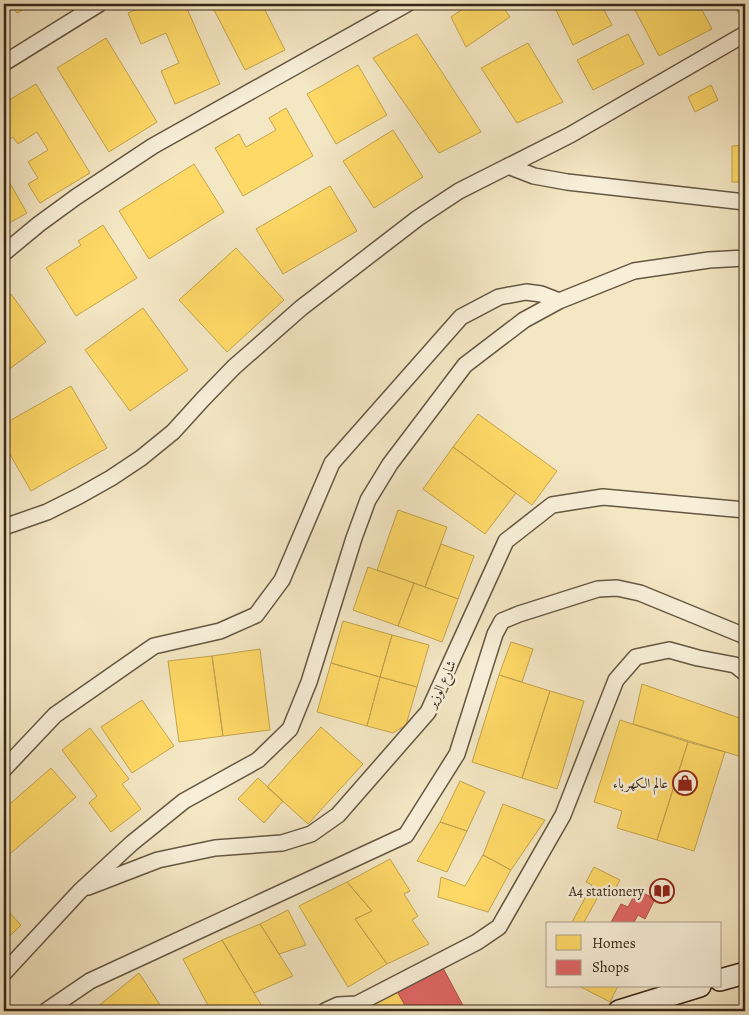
<svg xmlns="http://www.w3.org/2000/svg" width="749" height="1015" viewBox="0 0 749 1015" font-family="Alegreya,Amiri,serif">
<style>
.homes{fill:#ffd966;stroke:#c3a44e}
.shops{fill:#e06666;stroke:#ad534e}
.lines{fill:none;stroke-linecap:round;stroke-linejoin:round}
.street-casing{stroke:#665742;stroke-width:18}
.secondary-casing{stroke:#362717;stroke-width:24}
.street{stroke:#f8efd9;stroke-width:15}
.secondary{stroke:#f8efd9;stroke-width:21}
.labels{text-anchor:middle;stroke-width:5;stroke-linejoin:round;paint-order:stroke}
.street-label{font-size:14px;fill:#362717;stroke:#f8efd9}
.poi-label{font-size:14px;fill:#362717;stroke:#f8efd9;text-anchor:end}
</style>
<rect width="100%" height="100%" fill="#f4e7c4"/>
<filter id="stains"><feTurbulence type="fractalNoise" baseFrequency=".004" numOctaves="4"/><feColorMatrix values="0 0 0 0 .2 0 0 0 0 .09 0 0 0 0 .02 0 0 0 .5 -.17"/></filter>
<radialGradient id="worn" r=".72"><stop offset=".6" stop-color="#630" stop-opacity="0"/><stop offset="1" stop-color="#630" stop-opacity=".3"/></radialGradient>
<path class="homes" d="M11,4H33L17,13Z
M150,4H185L220,84L175,104L161,71L179,63L166,33L141,44L128,13Z
M211,4H262L285,50L245,70Z
M470,4H501L510,17L466,47L451,17Z
M553,4H601L612,25L573,45Z
M632,4H699L712,29L659,56Z
M734,4H745V9L738,13Z
M417,34L481,132L439,153L373,58Z
M628,34L644,64L593,90L577,60Z
M106,38L157,122L109,152L57,68Z
M528,43L563,102L517,123L481,68Z
M358,65L387,115L336,144L307,94Z
M36,84L90,173L40,203L28,184L38,178L28,162L48,150L37,132L18,144L13,137L7,141L4,136V103Z
M711,85L718,100L695,112L688,97Z
M286,108L313,156L243,196L215,148L239,134L246,147L276,130L269,118Z
M393,130L423,177L374,208L343,161Z
M745,145V182H732V146Z
M194,164L224,212L149,259L119,211Z
M4,173L27,213L4,226Z
M330,186L357,231L283,274L256,229Z
M103,225L137,278L76,316L46,268L81,245L78,241Z
M236,248L284,300L227,352L179,300Z
M11,294L46,342L4,373V299Z
M143,308L188,370L130,411L85,350Z
M71,386L107,448L31,491L4,444V424Z
M478,414L557,471L532,505L453,447Z
M453,447L516,493L485,534L423,489Z
M398,510L447,527L425,587L377,570Z
M441,544L474,556L458,599L425,587Z
M368,567L414,583L398,626L353,610Z
M414,583L458,599L442,642L398,626Z
M343,621L392,635L380,677L331,663Z
M392,635L429,645L417,687L380,677Z
M511,642L533,649L522,682L499,675Z
M260,649L270,730L223,736L212,656Z
M212,656L223,736L179,742L168,661Z
M331,663L380,677L367,726L317,712Z
M499,675L550,691L522,778L472,762Z
M380,677L417,687L406,725L393,733L367,726Z
M642,684L745,720V758L633,724Z
M550,691L584,701L557,789L522,778Z
M142,700L174,746L132,773L101,727Z
M620,720L688,742L657,840L617,828L622,811L594,802Z
M321,727L363,764L308,824L267,787Z
M90,728L129,779L122,784L141,809L111,832L89,803L97,796L62,750Z
M688,742L725,752L694,851L657,840Z
M51,768L76,797L4,859V809Z
M258,778L283,801L264,823L238,799Z
M460,781L485,792L467,831L440,822Z
M503,804L545,820L511,870L483,855Z
M440,822L467,831L447,872L417,861Z
M483,855L511,870L488,912L438,897L441,877L465,886Z
M390,859L410,891L404,894L418,916L412,920L429,944L387,964L355,919L372,911L347,882Z
M594,867L620,880L610,898L600,893L583,924H571L592,885L586,882Z
M347,882L372,911L355,919L387,964L348,987L299,906Z
M4,907L21,925L4,942Z
M288,910L306,945L279,954L260,924Z
M260,924L293,976L254,993L222,940Z
M222,940L254,993L265,1011H211L183,959Z
M139,973L164,1011H99L96,1008Z
M579,986H618L610,1002Z
M397,991L408,1011H359Z"/>
<path class="shops" d="M637,890L655,899L645,919L638,915L633,924H610L621,904L628,907Z
M443,968L466,1011H408L397,991Z"/>
<g class="lines">
<defs>
<path id="street" d="M4,63L99,4
M508,166L534,176L567,182L745,202
M4,253L39,224L76,197L153,146L407,4
M559,301L634,271L709,260L745,258
M4,527L47,512L79,496L111,478L141,458L173,432L203,399L234,367L301,308L418,218L459,191L570,135L745,34
M4,769L55,715L154,646L220,631L256,615L282,580L332,463L461,317L499,297L526,292L541,294L559,301L524,320L465,365L390,464L368,500L354,538L309,682L290,729L258,760L184,801L132,843L80,891L4,973
M88,887L158,860L215,848L282,843L311,834L338,815L428,712L506,541L552,505L603,497L745,510
M46,1011L90,981L406,835L457,754L495,634L502,621L519,614L598,589L617,588L640,593L745,636
M325,1011L338,1005L357,1004L477,942L499,927L563,815L616,680L636,657L669,650L698,658L735,665L745,673"/>
<path id="secondary" d="M720,980L745,973
M619,1011L700,986"/>
</defs>
<use href="#street" class="street-casing"/>
<use href="#secondary" class="secondary-casing"/>
<use href="#street" class="street"/>
<use href="#secondary" class="secondary"/>
</g>
<defs>
<symbol id="shop-ring" viewBox="-11 -11 22 22"><circle r="9.5" fill="#f8efd9" stroke="#8f2418" stroke-width="1.5"/><path d="M-5-2.5h2.3a2.7 3.5 0 0 1 5.4 0H5L5.5 6h-11ZM-1.5-2.5h3a1.5 2.3 0 0 0-3 0Z" fill="#8f2418"/></symbol>
<symbol id="library-ring" viewBox="-11 -11 22 22"><circle r="9.5" fill="#f8efd9" stroke="#8f2418" stroke-width="1.5"/><path d="M-6-4Q-3-5.5-.7-3.5V5Q-3 3-6 4ZM6-4Q3-5.5 .7-3.5V5Q3 3 6 4Z" fill="#8f2418"/></symbol>
</defs>
<g fill-rule="evenodd">
<use href="#shop-ring" x="671" y="769" width="28" height="28"/>
<use href="#library-ring" x="648" y="877" width="28" height="28"/>
</g>
<g class="labels">
<g class="street-label">
<text transform="translate(441 684) rotate(-65)" y="5">شارع الوزير</text>
</g>
<g class="poi-label">
<text x="668" y="788">عالم الكهرباء</text>
<text x="644" y="896">A4 stationery</text>
</g>
</g>
<rect width="749" height="1015" fill="none" stroke="#f4e7c4" stroke-width="20"/>
<rect x="5" y="5" width="739" height="1005" fill="none" stroke="#362717" stroke-width="2.5"/>
<rect x="10" y="10" width="729" height="995" fill="none" stroke="#362717"/>
<rect x="546" y="922" width="175" height="65" fill="#f8efd9" stroke="#aa9f8b"/>
<rect x="556" y="935" width="25" height="15" fill="#ffd966" stroke="#aa9f8b"/>
<text x="592" y="948" font-size="15" fill="#362717">Homes</text>
<rect x="556" y="960" width="25" height="15" fill="#e06666" stroke="#aa9f8b"/>
<text x="592" y="972" font-size="15" fill="#362717">Shops</text>
<rect width="100%" height="100%" filter="url(#stains)"/>
<rect width="100%" height="100%" fill="url(#worn)"/>
</svg>
